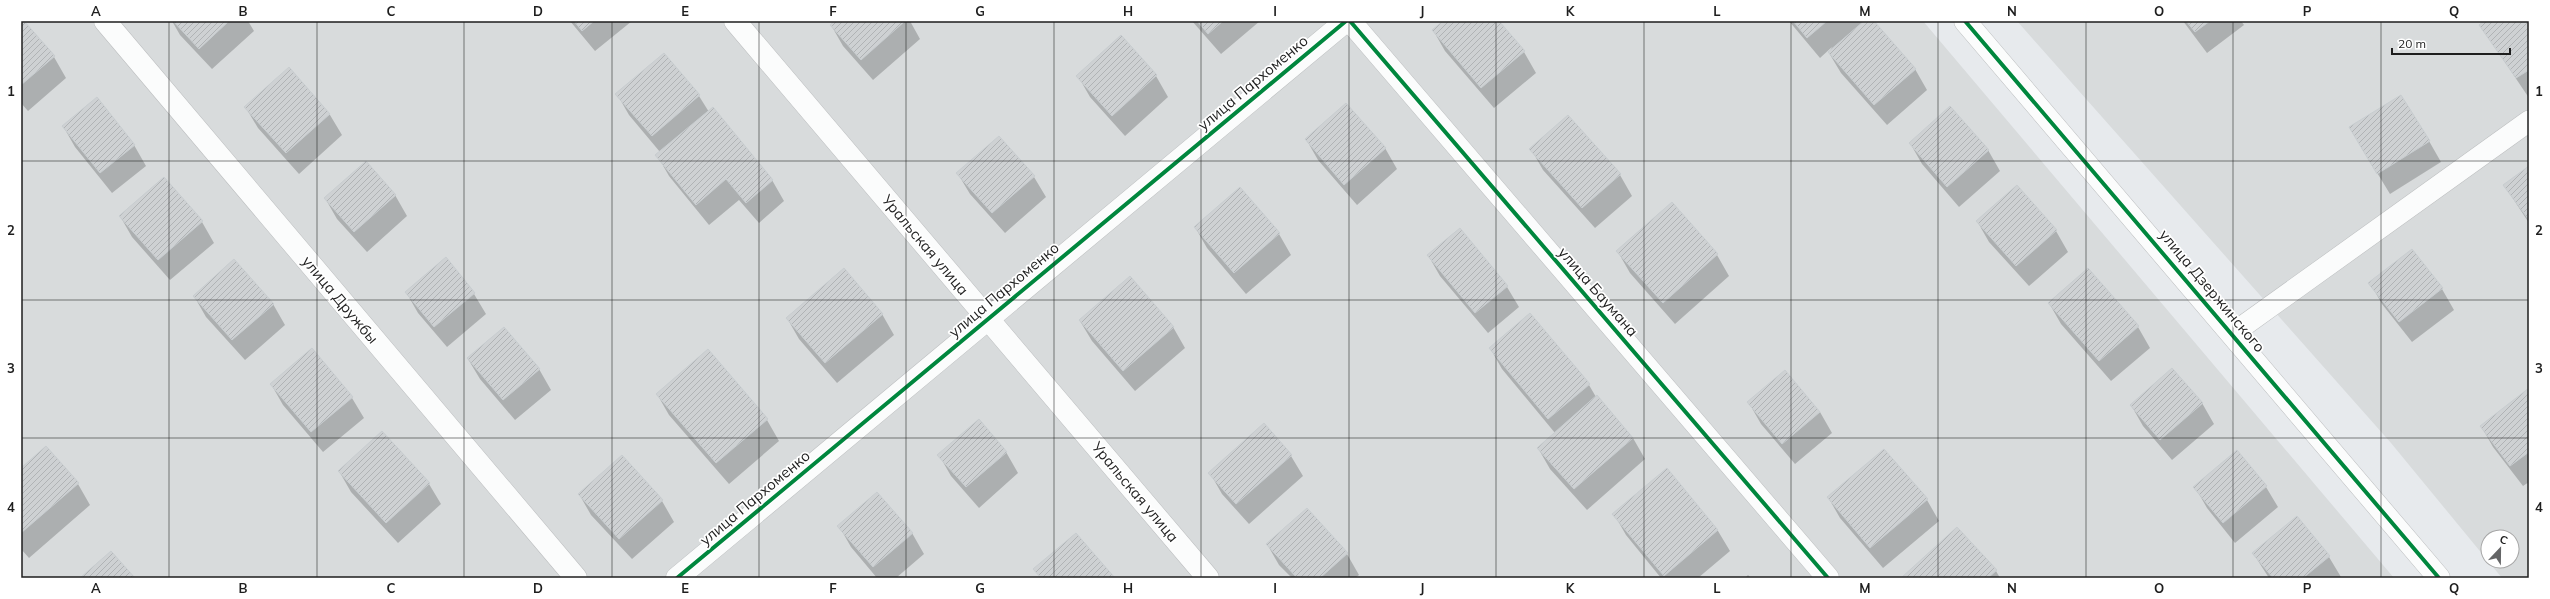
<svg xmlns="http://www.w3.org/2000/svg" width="2550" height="599" viewBox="0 0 2550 599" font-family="Mulish,sans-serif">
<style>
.residential{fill:#d8dbdc;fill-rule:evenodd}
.shadow{fill:#0003}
.building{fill:url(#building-hatch);stroke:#c8cdd0}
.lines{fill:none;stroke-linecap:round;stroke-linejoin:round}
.service-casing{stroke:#bdbfc0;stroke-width:22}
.minor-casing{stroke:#bdbfc0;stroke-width:23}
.tertiary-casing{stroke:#bdbfc0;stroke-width:23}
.service{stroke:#fbfcfc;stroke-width:21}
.minor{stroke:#fbfcfc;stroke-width:22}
.tertiary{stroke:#fbfcfc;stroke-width:22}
.cycleway-casing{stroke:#fff;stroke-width:6}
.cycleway{stroke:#00873e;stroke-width:4}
.grid{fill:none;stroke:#1e1e1e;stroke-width:1;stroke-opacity:0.55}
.labels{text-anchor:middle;stroke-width:3.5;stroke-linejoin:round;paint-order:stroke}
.street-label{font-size:15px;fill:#1e1e1e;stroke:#fff}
.neatline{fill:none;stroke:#1e1e1e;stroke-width:1.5}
.grid-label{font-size:13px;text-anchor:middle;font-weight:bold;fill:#1e1e1e}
</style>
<defs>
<pattern id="building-hatch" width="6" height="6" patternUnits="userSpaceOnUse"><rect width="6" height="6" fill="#ced1d3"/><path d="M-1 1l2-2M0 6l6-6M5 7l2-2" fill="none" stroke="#b0b3b5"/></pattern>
</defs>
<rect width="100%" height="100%" fill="#e7eaed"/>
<path class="residential" d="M21,21H1923L2394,578H21Z
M2017,21H2529V578H2502L2391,443ZM2488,537H2512V561H2488Z"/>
<path class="shadow" d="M21,21L54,57L66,78L28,111L21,103Z
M172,21H248L254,31L212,69L180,35Z
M570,21H632L595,51Z
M836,21H910L920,39L873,80L843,46L831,25Z
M1192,21H1260L1221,54Z
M1445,21H1498L1524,52L1536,73L1494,108L1445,51L1433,30Z
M1789,21H1872L1915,69L1927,90L1887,125L1841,73L1829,53L1832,47L1820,58Z
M2183,21H2241L2244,25L2207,53Z
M2486,21H2529V98L2480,25Z
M1121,37L1156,76L1168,97L1125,136L1090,97L1078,76Z
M289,69L330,115L342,135L299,174L258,128L246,108Z
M617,94L699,96L709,112L772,180L784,201L759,223L739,200L709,225L669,176L657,155L660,152L629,115Z
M63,126L134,145L146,166L112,193L75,147Z
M1306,139L1385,148L1397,169L1357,205L1318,160Z
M2429,141L2441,162L2390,194L2362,148Z
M1910,143L1988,150L2000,171L1959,207L1922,164Z
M1531,149L1620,175L1632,196L1595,228L1543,170Z
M2529,167V223L2504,185Z
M958,174L1034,177L1046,197L1005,233L970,194Z
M2017,187L2056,231L2068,252L2029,286L1989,242L1977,221Z
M1240,188L1279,234L1291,255L1246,294L1207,248L1195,227Z
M395,195L407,216L367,252L337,219L325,198Z
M1672,204L1717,255L1729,276L1675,324L1630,273L1618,252Z
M120,216L202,222L214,243L170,280L132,237Z
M2412,250L2442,289L2454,310L2412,342L2382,304L2370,283Z
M1428,255L1507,287L1519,307L1488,333L1440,276Z
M406,292L474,294L486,314L447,347L418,313Z
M194,296L273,304L285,325L245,360L206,317Z
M2049,303L2138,327L2150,348L2111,381L2061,324Z
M882,314L894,335L837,383L799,339L787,318Z
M1080,321L1173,327L1185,348L1135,391L1092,341Z
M1490,348L1589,385L1596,397L1633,438L1645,459L1587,510L1550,469L1538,448L1555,433L1502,369Z
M708,350L767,420L779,441L729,484L669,415L657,394Z
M468,359L539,369L551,390L515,420L480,379Z
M271,384L352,398L364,418L323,452L283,405Z
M2529,391V482L2523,486L2493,447L2481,426Z
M1749,403L1820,412L1832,433L1795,464L1761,424Z
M2202,403L2214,424L2172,460L2143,426L2131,405Z
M46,447L78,484L90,505L29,558L21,549V469Z
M1884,450L1927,500L1939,521L1883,568L1840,518L1828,497Z
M1006,452L1018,473L979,508L951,476L939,455Z
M622,456L662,501L674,522L632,559L591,515L579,494Z
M1291,456L1303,476L1249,524L1222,494L1210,473Z
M1667,470L1718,531L1730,551L1698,578H1661L1626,535L1614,514Z
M339,471L429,484L441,504L398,543L351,492Z
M2195,487H2266L2278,507L2235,543L2207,508Z
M839,526L912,533L924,554L896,578H877L851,547Z
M1267,544L1347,554L1359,575L1355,578H1292L1279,565Z
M2253,553L2329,557L2341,577L2269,578Z
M1996,571L2000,578H1902Z
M1748,575L1751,578H1745Z"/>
<path class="building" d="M21,21H24L55,56L21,85Z
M173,21H229L199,49Z
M574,21H594L582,31Z
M834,21H905L861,60L830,25Z
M1197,21H1223L1208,34Z
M1443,21H1499L1525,51L1481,88L1432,30Z
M1793,21H1827L1807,38Z
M1864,21H1874L1916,69L1874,105L1828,52Z
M2186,21H2210L2195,32Z
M2484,21H2529V70L2516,78L2479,25Z
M1121,35L1157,75L1112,116L1076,76Z
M664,53L700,95L652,136L615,94Z
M289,67L330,114L286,153L244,107Z
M2401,95L2430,141L2377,174L2349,127Z
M97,97L135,145L100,173L62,126Z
M1346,103L1386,148L1344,185L1305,139Z
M1950,106L1989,150L1947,187L1909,143Z
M713,107L773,180L746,203L726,179L696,205L655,155Z
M1568,115L1621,174L1582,208L1529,149Z
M999,136L1035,176L992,213L956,173Z
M366,161L396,195L354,232L324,198Z
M2529,166V220L2503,185Z
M164,177L203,221L158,260L119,216Z
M2017,185L2057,230L2016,266L1976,221Z
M1240,187L1280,233L1234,273L1194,227Z
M1672,202L1718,254L1663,303L1616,251Z
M1460,228L1508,286L1475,313L1427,255Z
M2412,249L2443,288L2399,322L2368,283Z
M446,257L475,293L434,327L405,292Z
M234,259L274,304L232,340L193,296Z
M844,268L883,314L825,363L786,318Z
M2088,268L2139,326L2099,361L2048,303Z
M1130,276L1174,327L1123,371L1079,320Z
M1530,313L1590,384L1548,419L1489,348Z
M504,327L540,369L503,400L467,358Z
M312,348L353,397L311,432L270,384Z
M708,349L768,419L716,463L656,394Z
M2172,368L2203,403L2160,440L2130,405Z
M1785,370L1820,412L1782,444L1747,402Z
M2529,388V452L2510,466L2480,426Z
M1597,395L1633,438L1574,489L1537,448Z
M979,419L1007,452L966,487L937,455Z
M1264,423L1292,455L1236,504L1208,473Z
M382,431L430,483L386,523L338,471Z
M46,446L79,483L21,533V468Z
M1884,449L1928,499L1870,548L1827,497Z
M2237,450L2267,486L2223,523L2193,487Z
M622,455L663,500L619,539L578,494Z
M1667,468L1718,530L1664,576L1612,514Z
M877,492L913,533L873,567L837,526Z
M1307,508L1348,553L1320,578H1297L1266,544Z
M2297,516L2330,556L2303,578H2273L2252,553Z
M1957,527L1997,570L1988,578H1901Z
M1076,533L1115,578H1041L1033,569Z
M111,551L135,578H80Z"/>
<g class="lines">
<defs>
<path id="service" d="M2232,334L2529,121"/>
<path id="minor" d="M105,21L576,578
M735,21L1208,578
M1350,21L1828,578
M677,578L1346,21"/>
<path id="tertiary" d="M1965,21L2439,578"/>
</defs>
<use href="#service" class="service-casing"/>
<use href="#minor" class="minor-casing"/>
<use href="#tertiary" class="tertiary-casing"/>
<use href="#service" class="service"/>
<use href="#minor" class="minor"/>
<use href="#tertiary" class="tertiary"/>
<defs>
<path id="cycleway" d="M1350,21L1828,578
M1965,21L2439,578
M677,578L1346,21"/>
</defs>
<use href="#cycleway" class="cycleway-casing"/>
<use href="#cycleway" class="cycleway"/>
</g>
<path class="grid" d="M169,21V578M317,21V578M464,21V578M612,21V578M759,21V578M906,21V578M1054,21V578M1201,21V578M1349,21V578M1496,21V578M1644,21V578M1791,21V578M1938,21V578M2086,21V578M2233,21V578M2381,21V578M21,161H2529M21,300H2529M21,438H2529"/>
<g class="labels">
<g class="street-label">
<text transform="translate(1253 83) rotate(-40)" y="5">улица Пархоменко</text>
<text transform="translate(925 245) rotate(50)" y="5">Уральская улица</text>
<text transform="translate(1004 290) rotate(-40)" y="5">улица Пархоменко</text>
<text transform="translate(2212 291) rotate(50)" y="5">улица Дзержинского</text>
<text transform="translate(1598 292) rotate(49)" y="5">улица Баумана</text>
<text transform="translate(340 300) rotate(50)" y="5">улица Дружбы</text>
<text transform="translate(1135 492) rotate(50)" y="5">Уральская улица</text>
<text transform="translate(755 498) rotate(-40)" y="5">улица Пархоменко</text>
</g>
</g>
<rect width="2550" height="599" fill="none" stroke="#ffffff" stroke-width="44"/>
<g transform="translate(2500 549) rotate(22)"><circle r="19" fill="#ffffff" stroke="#a5a5a5"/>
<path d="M0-3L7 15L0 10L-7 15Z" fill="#646566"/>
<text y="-6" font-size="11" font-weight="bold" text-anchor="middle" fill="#1e1e1e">С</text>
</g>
<path d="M2392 48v6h118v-6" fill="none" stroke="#1e1e1e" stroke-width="2"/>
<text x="2398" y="48" font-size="12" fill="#1e1e1e" stroke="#ffffff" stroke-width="3" paint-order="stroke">20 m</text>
<rect x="22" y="22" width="2506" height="555" class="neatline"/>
<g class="grid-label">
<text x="96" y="16">A</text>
<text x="243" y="16">B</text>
<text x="391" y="16">C</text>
<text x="538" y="16">D</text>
<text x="685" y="16">E</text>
<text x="833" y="16">F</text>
<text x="980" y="16">G</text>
<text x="1128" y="16">H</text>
<text x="1275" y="16">I</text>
<text x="1422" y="16">J</text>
<text x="1570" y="16">K</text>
<text x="1717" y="16">L</text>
<text x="1865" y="16">M</text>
<text x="2012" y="16">N</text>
<text x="2159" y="16">O</text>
<text x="2307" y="16">P</text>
<text x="2454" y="16">Q</text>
<text x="11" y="96">1</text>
<text x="2539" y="96">1</text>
<text x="11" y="235">2</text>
<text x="2539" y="235">2</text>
<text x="11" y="373">3</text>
<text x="2539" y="373">3</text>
<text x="11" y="512">4</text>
<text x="2539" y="512">4</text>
<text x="96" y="593">A</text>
<text x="243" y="593">B</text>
<text x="391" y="593">C</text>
<text x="538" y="593">D</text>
<text x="685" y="593">E</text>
<text x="833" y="593">F</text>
<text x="980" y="593">G</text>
<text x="1128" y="593">H</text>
<text x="1275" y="593">I</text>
<text x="1422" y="593">J</text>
<text x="1570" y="593">K</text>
<text x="1717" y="593">L</text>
<text x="1865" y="593">M</text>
<text x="2012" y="593">N</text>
<text x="2159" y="593">O</text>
<text x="2307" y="593">P</text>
<text x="2454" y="593">Q</text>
</g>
</svg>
